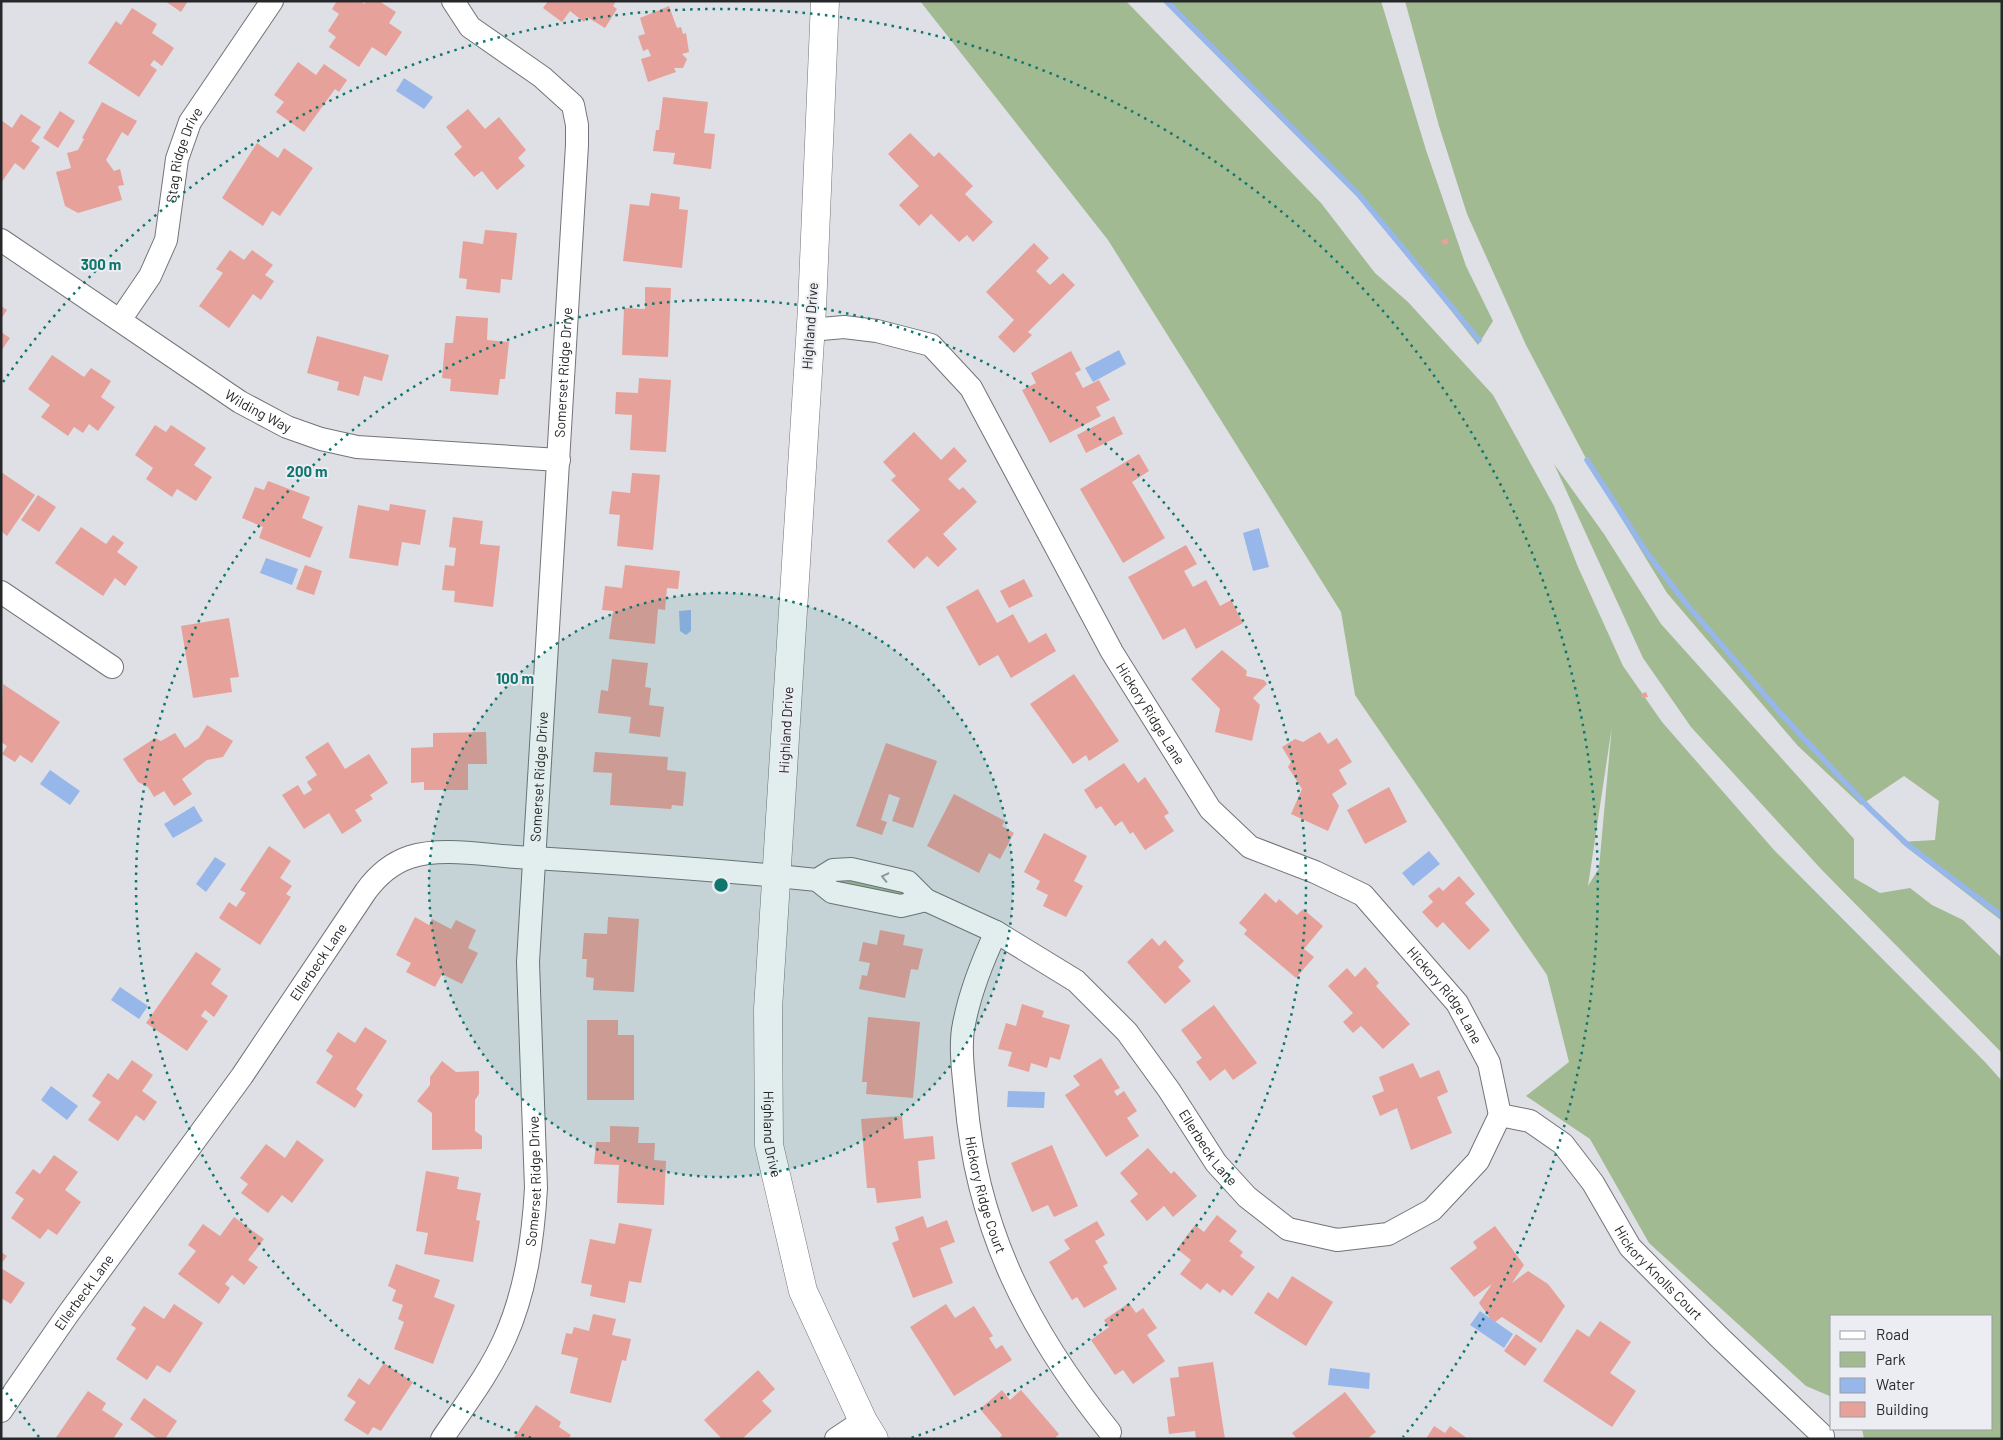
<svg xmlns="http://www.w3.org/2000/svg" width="2003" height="1440" viewBox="0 0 2003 1440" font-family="Barlow,sans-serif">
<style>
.green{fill:#a1ba92;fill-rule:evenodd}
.water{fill:#97b6ea}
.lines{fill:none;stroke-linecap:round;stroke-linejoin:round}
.stream{stroke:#97b6ea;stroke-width:5.5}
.building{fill:#e6a19a}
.minor-casing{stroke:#737479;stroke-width:24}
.tertiary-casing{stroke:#737479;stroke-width:29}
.minor{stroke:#fff;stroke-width:22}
.tertiary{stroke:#fff;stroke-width:28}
.oneway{stroke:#9d9e9f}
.ring{fill:none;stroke:#0f766e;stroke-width:2.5;stroke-dasharray:2.5 5}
.labels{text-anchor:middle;stroke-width:4;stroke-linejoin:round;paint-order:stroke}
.street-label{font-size:14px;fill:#262729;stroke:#ebedf3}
.centre{fill:#0f766e;stroke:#ebedf3;stroke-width:2.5}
.ring-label{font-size:15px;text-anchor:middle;font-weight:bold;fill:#0f766e;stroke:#ebedf3;stroke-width:4;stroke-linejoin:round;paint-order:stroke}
</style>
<rect width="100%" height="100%" fill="#dee0e5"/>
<path class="green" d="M920,1H1126L1321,203L1375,273L1408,302L1493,395L1554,506L1578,567L1623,666L1662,722L1774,850L1985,1062L2002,1081V1439H1864L1862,1429H1992V1316H1832V1397L1806,1386L1649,1243L1590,1139L1526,1096L1569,1062L1547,975L1355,695L1341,612L1108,240ZM1612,725L1599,868L1588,886L1612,726Z
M1169,1H1381L1426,150L1466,266L1493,321L1478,345L1364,199Z
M1405,1H2002V921L1900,842L1935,840L1939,801L1904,776L1861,805L1798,746L1667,593L1591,468L1526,345L1467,214L1439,126Z
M1554,464L1604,534L1661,624L1854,839V878L1880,893L1910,888L1932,905L1963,920L2002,958V1053L1821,869L1691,727L1643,658Z
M836,876L908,890L904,899L835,885Z"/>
<path class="water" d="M404,78L433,97L424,109L396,91Z
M1119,350L1126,364L1093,382L1085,368Z
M1259,528L1269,567L1253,571L1243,533Z
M266,558L298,569L292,585L260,573Z
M691,610V631L686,635L680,631L679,611Z
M50,770L80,791L70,805L40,784Z
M194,806L203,821L173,838L164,824Z
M1429,851L1440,864L1413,886L1402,873Z
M215,857L226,864L206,892L196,884Z
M120,987L148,1006L139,1019L111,1000Z
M51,1086L78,1106L67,1120L41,1100Z
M1008,1091L1045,1092L1044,1108L1007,1107Z
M1480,1311L1513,1334L1504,1348L1470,1325Z
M1330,1368L1370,1373L1369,1389L1328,1385Z"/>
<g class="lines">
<path class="stream" d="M1166,1L1359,195L1479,340
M1587,460L1647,553L1684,601L1782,715L1870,809L1908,845L2002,916"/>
</g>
<path class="building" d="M165,1H188L181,12Z
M337,1H361L364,4L366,1H379L396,12L389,23L402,32L386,56L372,47L359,67L329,47L336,37L328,31L339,14L332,9Z
M548,1H616L613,6L617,9L605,28L587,17L584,22L570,11L562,22L543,8Z
M669,6L677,28L681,27L683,34L686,33L689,52L682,54L687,59L683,68H674L676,72L648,82L641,59L651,56L648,49L643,51L638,36L645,34L640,18Z
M132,8L157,24L152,33L174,48L162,66L154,60L150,65L157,70L139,97L88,63L116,21L121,25Z
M298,62L316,75L324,64L347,80L339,92L335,89L304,132L276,112L284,102L274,95Z
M663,97L708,102L704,133L715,134L711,169L673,164L675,153L653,151L656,130H659Z
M102,102L137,121L128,136L122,132L106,160L114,171L120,169L124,185L118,186L122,200L78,213L65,206L56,172L71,168L67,153L78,150L84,139L82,138Z
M468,109L485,129L499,117L526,150L518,158L525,166L497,190L482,171L474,177L454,154L462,147L446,127Z
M60,111L75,121L58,148L43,138Z
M21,114L41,127L31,141L40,147L24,170L15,163L1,183V120L12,128Z
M910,133L934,157L939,152L973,186L965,194L993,222L973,242L967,235L959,242L931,214L919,226L899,205L919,186L888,154Z
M257,143L278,158L284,148L313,168L280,216L272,211L263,226L222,198Z
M651,193L680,197L679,209L688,210L682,268L623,261L630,204L649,206Z
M485,230L517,233L512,280L501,279L500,293L466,289L467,279L459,278L463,241L483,244Z
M1447,238L1449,243L1443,245L1441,240Z
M1034,243L1049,258L1036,271L1050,285L1063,273L1075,285L1028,332L1032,335L1014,353L998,337L1014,320L986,292Z
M230,250L244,260L252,250L273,265L265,275L274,281L261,300L253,294L229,328L199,306L223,273L216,269Z
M645,287L671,288L668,357L622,355L624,308L645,309Z
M1,306L7,310L1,319Z
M456,316L488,318L487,340L509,342L505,379H500L498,395L450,391L451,379L442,378L445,343H453Z
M1,332L10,338L1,351Z
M317,336L389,355L382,381L364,376L359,396L337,390L339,382L307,373Z
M1071,351L1081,370L1075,373L1083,388L1099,380L1110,400L1096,407L1101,416L1050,443L1022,390L1036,383L1031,373Z
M52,355L84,377L91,368L111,381L101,397L115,407L98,431L89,424L83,433L74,427L68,436L41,417L50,405L28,389Z
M639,378L671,380L666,452L630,450L632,415L615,414L616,392L638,393Z
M1114,416L1123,434L1086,453L1077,435Z
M155,425L166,432L171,425L206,448L194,465L212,477L196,501L177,489L172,497L146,479L153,468L135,455Z
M914,432L941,460L954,447L967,461L948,479L959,490L963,487L977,502L943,534L957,549L938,567L927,556L914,569L887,541L920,510L891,480L896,476L883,462Z
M1139,454L1149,471L1132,482L1165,538L1123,563L1080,489Z
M1,472L35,495L7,536L1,531Z
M632,473L660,475L653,550L617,546L620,515L609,514L612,491L630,493Z
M268,481L310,497L302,518L323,527L310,558L259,538L263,527L242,518L255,487L264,490Z
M38,495L56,507L39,532L21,520Z
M390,504L426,510L420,545L402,542L398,566L349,558L358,505L389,511Z
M453,517L483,521L480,544L500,546L493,607L454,602L455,591L442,590L445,565L454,566L456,548L449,547Z
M81,527L106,544L113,535L124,543L117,552L138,567L125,586L115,578L103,596L55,563Z
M1186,545L1197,564L1184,571L1193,587L1206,580L1220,606L1231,600L1243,623L1196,649L1185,628L1163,640L1128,577Z
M305,565L322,571L314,595L296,589Z
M625,565L680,571L678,589L667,588L665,610L658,609L655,644L609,639L613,611L602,610L605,586L622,588Z
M1024,579L1033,596L1009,608L1000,591Z
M978,589L997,623L1013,614L1029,643L1046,633L1056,651L1011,678L998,655L979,666L946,607Z
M229,618L239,677L230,678L232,692L193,698L181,626Z
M1222,650L1247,671L1246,676L1264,680L1267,684L1253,698L1260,705L1252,741L1215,732L1220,709L1191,679Z
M612,659L648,663L645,687L651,688L649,705L664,707L660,737L629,733L631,717L598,713L601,690L608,691Z
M1074,674L1119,741L1089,761L1086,755L1073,764L1030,704Z
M3,684L60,722L32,763L20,755L15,762L2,754L7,746L1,742Z
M1646,692L1648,697L1642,698L1641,694Z
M207,725L233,741L223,757L207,760L182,779L192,794L174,806L164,791L154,797L148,787L138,782L123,759L155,738L161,741L175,733L185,748L199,738Z
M486,732L487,764H468V790H424V782L411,783V748L433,747V733Z
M1320,732L1328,744L1337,738L1352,762L1339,770L1347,784L1332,794L1339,806L1328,831L1291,814L1302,789L1288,767L1291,762L1282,747L1295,739L1303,742Z
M328,742L345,769L369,754L388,783L370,795L373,799L355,810L362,821L342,834L329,813L304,829L282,795L298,785L304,795L312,790L307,782L317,775L305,757Z
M886,743L937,761L913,828L892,821L900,798L889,794L881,820L887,822L882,835L856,826Z
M595,752L668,757L667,770L686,772L683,806L672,805L671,809L610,805L612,773L593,772Z
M1124,763L1138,783L1145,777L1169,813L1164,816L1174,831L1145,850L1133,832L1130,834L1122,821L1115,826L1101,806L1096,809L1084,790Z
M1389,787L1407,822L1365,844L1347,810Z
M954,794L1005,821L1002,826L1014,833L1000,859L989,853L979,873L927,846Z
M1044,833L1087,856L1074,881L1083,886L1066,917L1043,906L1048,895L1036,889L1040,881L1024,872Z
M269,846L291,861L280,878L292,886L286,894L291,897L260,945L219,918L229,902L236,907L246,893L240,890Z
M1459,876L1475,894L1465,903L1490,930L1469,950L1443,922L1437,928L1422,912L1433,902L1428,896L1439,887L1443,891Z
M1265,893L1276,903L1279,899L1297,915L1303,909L1323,926L1304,949L1314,957L1296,978L1244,934L1247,930L1239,923Z
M415,917L429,925L432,919L451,929L456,920L476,930L468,948L478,953L462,984L442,974L435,987L406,972L411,963L396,955Z
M608,917L639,919L634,992L593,990L594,978L586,977L587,959H582L584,933L607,934Z
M880,930L905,935L903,945L923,949L918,970L911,969L905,998L859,989L862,975L867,976L870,963L859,961L863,942L877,945Z
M1152,938L1159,946L1165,940L1184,961L1178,967L1191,981L1165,1004L1127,962Z
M196,952L221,969L211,984L228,996L214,1017L205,1010L201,1016L208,1021L187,1051L146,1023Z
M1365,967L1379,983L1376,986L1410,1024L1383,1049L1361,1026L1353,1033L1343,1022L1353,1013L1328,986L1347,968L1355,977Z
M1022,1004L1044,1011L1042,1017L1070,1025L1060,1060L1050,1057L1047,1068L1031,1063L1029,1072L1008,1066L1012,1052L998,1049L1006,1023L1016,1026Z
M1214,1005L1257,1063L1233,1080L1225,1069L1210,1081L1196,1062L1202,1058L1181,1030Z
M868,1017L920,1022L913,1098L866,1094L867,1082H862Z
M587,1020H618V1035H634V1100H587Z
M365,1027L387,1041L356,1089L363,1095L355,1108L316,1083L333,1056L326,1051L338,1032L355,1043Z
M1101,1058L1120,1088L1114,1091L1117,1096L1124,1091L1137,1111L1127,1118L1139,1136L1106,1157L1065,1095L1080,1085L1073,1076Z
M132,1060L153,1075L142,1091L157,1102L144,1121L136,1115L118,1141L88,1120L101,1102L92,1096L108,1073L118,1080Z
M442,1061L456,1072L479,1071V1094L475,1100V1131L482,1136V1149L432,1150V1113L417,1101L430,1085V1077Z
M1413,1063L1420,1078L1439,1070L1448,1092L1437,1097L1452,1133L1411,1150L1397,1108L1380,1116L1372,1096L1384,1091L1379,1077Z
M902,1116L904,1139L933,1136L935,1159L918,1161L921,1198L877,1203L875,1188H867L861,1119Z
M610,1126L639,1127L638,1143H655L654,1160L666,1161L664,1205L617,1203L619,1165L594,1164L596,1142H610Z
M297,1140L324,1160L292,1203L282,1195L268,1213L241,1193L248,1184L240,1178L266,1144L285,1158Z
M1052,1145L1078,1206L1054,1217L1048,1205L1032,1212L1011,1163Z
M1148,1148L1171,1174L1174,1171L1197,1196L1173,1217L1164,1206L1147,1221L1130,1201L1138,1194L1120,1173Z
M54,1155L78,1172L65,1190L81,1202L57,1235L48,1229L40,1239L11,1218L24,1199L15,1193L33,1169L40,1174Z
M426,1171L459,1177L457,1189L481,1193L476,1220L480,1221L473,1262L424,1254L428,1233L416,1231Z
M1217,1215L1237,1231L1229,1241L1243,1252L1240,1256L1255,1267L1232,1296L1223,1289L1220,1293L1207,1283L1201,1290L1180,1274L1191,1260L1177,1249L1195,1225L1204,1232Z
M923,1216L927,1228L947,1220L955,1242L940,1248L953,1283L913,1298L892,1243L899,1240L895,1227Z
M234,1217L264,1239L248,1260L258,1267L244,1285L232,1275L225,1284L230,1288L219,1304L178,1274L196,1251L188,1245L203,1224L220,1236Z
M1097,1221L1105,1235L1095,1241L1108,1263L1103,1266L1117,1289L1084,1308L1077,1297L1072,1300L1049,1262L1070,1249L1064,1240Z
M619,1223L652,1229L641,1283L629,1281L625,1303L590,1296L592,1285L581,1283L590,1239L615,1244Z
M1495,1226L1524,1265L1512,1283L1528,1271L1548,1284L1565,1306L1541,1343L1502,1317L1495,1322L1490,1318L1479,1303L1492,1284L1474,1297L1450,1268L1477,1248L1473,1242Z
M1,1252L7,1256L1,1264Z
M396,1264L440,1280L434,1297L455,1305L433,1364L394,1349L404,1322L398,1319L403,1305L392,1301L396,1290L388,1286Z
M1,1268L25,1283L11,1304L1,1298Z
M1292,1276L1333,1302L1306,1346L1254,1313L1268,1292L1278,1299Z
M1129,1303L1136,1313L1143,1308L1157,1328L1147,1335L1165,1361L1133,1384L1123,1370L1115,1375L1091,1340L1109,1327L1104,1320Z
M174,1304L203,1323L170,1373L157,1365L147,1380L116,1359L136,1328L131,1325L144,1306L164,1319Z
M946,1304L955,1318L974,1306L993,1336L989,1338L996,1349L1002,1345L1012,1360L954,1396L910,1327Z
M593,1314L616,1319L612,1335L631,1339L626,1361L622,1360L611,1403L570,1393L578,1358L561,1354L566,1333L572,1334L574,1327L589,1331Z
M1600,1321L1631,1342L1610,1373L1636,1391L1612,1427L1543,1381L1577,1329L1589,1337Z
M1516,1334L1537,1349L1525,1366L1504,1351Z
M1213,1362L1225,1439H1196L1195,1431L1169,1434L1167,1417L1175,1416L1170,1378L1179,1377L1178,1367Z
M384,1363L413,1382L381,1431L373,1427L368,1435L344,1420L356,1402L347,1396L359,1378L369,1385Z
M758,1370L775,1389L762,1401L772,1411L742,1439H722L704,1420Z
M1002,1390L1010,1400L1021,1390L1059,1434L1054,1439H999L1002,1435L980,1409Z
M88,1391L106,1403L102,1410L123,1424L113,1439H55Z
M1345,1392L1376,1432L1367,1439H1297L1292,1433Z
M144,1398L177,1421L165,1439H158L130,1419Z
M536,1405L561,1422L559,1427L571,1435L568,1439H513Z
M1434,1426L1445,1433L1450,1426L1468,1439H1426Z"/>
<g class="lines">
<defs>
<g id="minor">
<path id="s1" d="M1,240L240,402L287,427L321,439L357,447L559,460"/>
<path id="s2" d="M120,320L150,276L166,240L177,159L190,122L272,1"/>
<path id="s3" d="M810,330L844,327L877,331L931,345L971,388L1112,652L1210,809L1250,847L1315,872L1363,895L1457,1003L1489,1063L1500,1115"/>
<path d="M1,592L112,667"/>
<path id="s4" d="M817,880L833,870L851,869L908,882L926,900L996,932L1076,981L1127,1032L1169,1090L1216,1163L1247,1197L1288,1229L1337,1240L1388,1234L1432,1210L1478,1161L1500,1115"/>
<path id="s5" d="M996,932C982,962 970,992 964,1024C959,1046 964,1078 966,1100C977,1230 1029,1331 1110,1432"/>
<path id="s6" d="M1500,1115L1530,1121L1563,1144L1593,1183L1630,1247L1719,1337L1823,1436"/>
<path id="s7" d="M1,1411L68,1314L242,1076L366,891C377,876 392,863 410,857C442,847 483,855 516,857C603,862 690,868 777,876L817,880L832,892L901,906L926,900"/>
<path id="s8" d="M442,1439C464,1406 489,1374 505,1338C526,1291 533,1239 536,1188L528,962L577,145V125L573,105L542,77L470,27L453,1"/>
<path d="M836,1439L863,1421"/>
</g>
<g id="tertiary">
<path id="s9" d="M825,1L812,308L768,1009L769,1145L803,1291L863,1421L874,1439"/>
</g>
</defs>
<use href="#minor" class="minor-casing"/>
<use href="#tertiary" class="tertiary-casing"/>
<use href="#minor" class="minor"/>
<use href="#tertiary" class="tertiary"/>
</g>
<defs><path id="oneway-chevron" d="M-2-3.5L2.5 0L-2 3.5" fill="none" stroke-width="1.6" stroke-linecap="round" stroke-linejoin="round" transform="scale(1.25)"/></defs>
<use class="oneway" href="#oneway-chevron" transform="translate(885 877) rotate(-167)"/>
<circle cx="721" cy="885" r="292" fill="#0f766e" fill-opacity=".12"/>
<g class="ring">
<circle cx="721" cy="885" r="292"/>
<path d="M531 1438A585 585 0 1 1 911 1438"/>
<path d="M39 1437A877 877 0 0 1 3 1388M3 382A877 877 0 1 1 1403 1437"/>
</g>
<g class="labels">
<g class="street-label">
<text dy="5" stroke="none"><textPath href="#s2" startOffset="180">Stag Ridge Drive</textPath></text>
<text transform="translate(810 326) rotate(-86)" y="5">Highland Drive</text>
<text dy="5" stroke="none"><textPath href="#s8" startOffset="1090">Somerset Ridge Drive</textPath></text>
<text dy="5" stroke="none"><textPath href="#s1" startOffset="309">Wilding Way</textPath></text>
<text dy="5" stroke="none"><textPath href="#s3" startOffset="554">Hickory Ridge Lane</textPath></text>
<text transform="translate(786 730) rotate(-87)" y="5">Highland Drive</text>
<text dy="5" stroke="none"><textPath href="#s8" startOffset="685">Somerset Ridge Drive</textPath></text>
<text dy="5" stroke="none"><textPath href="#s7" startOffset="550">Ellerbeck Lane</textPath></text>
<text dy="5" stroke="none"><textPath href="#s3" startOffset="974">Hickory Ridge Lane</textPath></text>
<text dy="5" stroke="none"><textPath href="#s9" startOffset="1135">Highland Drive</textPath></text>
<text dy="5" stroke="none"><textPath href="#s4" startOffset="505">Ellerbeck Lane</textPath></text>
<text dy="5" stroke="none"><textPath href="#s8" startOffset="280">Somerset Ridge Drive</textPath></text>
<text dy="5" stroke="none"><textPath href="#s5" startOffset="271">Hickory Ridge Court</textPath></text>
<text dy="5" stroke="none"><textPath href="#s6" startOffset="232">Hickory Knolls Court</textPath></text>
<text dy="5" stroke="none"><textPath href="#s7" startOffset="145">Ellerbeck Lane</textPath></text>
</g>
</g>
<circle cx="721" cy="885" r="8" class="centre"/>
<g class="ring-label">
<text x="101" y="270">300 m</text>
<text x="307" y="477">200 m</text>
<text x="515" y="684">100 m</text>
</g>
<rect width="2003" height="1440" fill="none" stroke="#262729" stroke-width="5"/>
<rect x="1830" y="1315" width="162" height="115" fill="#ebedf3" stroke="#9c9ea2"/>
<rect x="1840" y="1331" width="25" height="8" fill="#ffffff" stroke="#9c9ea2"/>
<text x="1876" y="1340" font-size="15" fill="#262729">Road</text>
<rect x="1840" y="1352" width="25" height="15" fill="#a1ba92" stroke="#9c9ea2"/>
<text x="1876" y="1365" font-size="15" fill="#262729">Park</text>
<rect x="1840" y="1378" width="25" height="15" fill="#97b6ea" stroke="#9c9ea2"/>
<text x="1876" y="1390" font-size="15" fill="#262729">Water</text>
<rect x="1840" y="1402" width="25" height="15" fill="#e6a19a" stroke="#9c9ea2"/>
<text x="1876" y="1415" font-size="15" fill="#262729">Building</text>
</svg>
